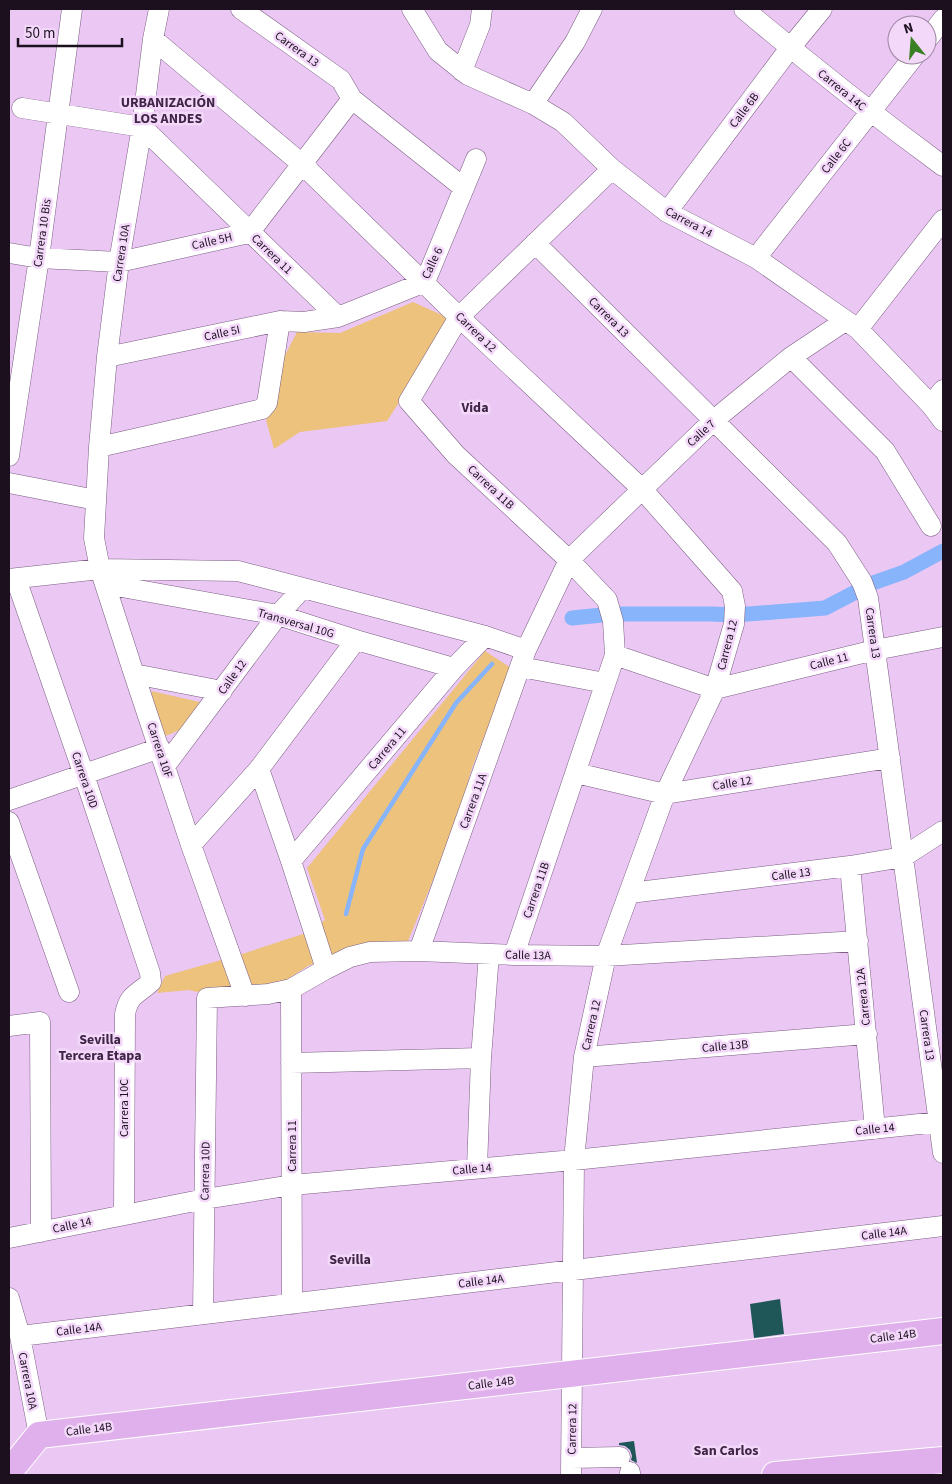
<svg xmlns="http://www.w3.org/2000/svg" width="952" height="1484" viewBox="0 0 952 1484" font-family="'Source Sans 3',sans-serif">
<style>
.green{fill:#ecc27c}
.lines{fill:none;stroke-linecap:round;stroke-linejoin:round}
.stream{stroke:#87b4fb;stroke-width:4.5}
.canal{stroke:#87b4fb;stroke-width:15}
.building{fill:#1f5759}
.minor-casing{stroke:#7c5e83;stroke-width:21}
.major-casing{stroke:#fff;stroke-width:28}
.minor{stroke:#fff;stroke-width:20}
.major{stroke:#dfb0eb;stroke-width:26}
.labels{text-anchor:middle;stroke-width:5;stroke-linejoin:round;paint-order:stroke}
.street-label{font-size:12px;fill:#1c101f;stroke:#f3d8fa}
.neighbourhood-label{font-size:14px;font-weight:bold;fill:#402547;stroke:#f3d8fa}
</style>
<rect width="100%" height="100%" fill="#eac8f3"/>
<path class="green" d="M413,302L453,320L387,421L300,432L274,449L266,420L281,363L297,332L340,333Z
M485,651L511,668L472,768L454,829L408,941L360,945L308,966L283,982L206,994L189,990L157,993L165,976L242,954L303,934L325,920L307,868Z
M151,691L204,703L185,728L163,737Z"/>
<g class="lines">
<path class="stream" d="M346,914L363,849L456,703L492,664"/>
<path class="canal" d="M572,618L612,614H712L735,615L825,608L873,583L904,572L943,551"/>
</g>
<path class="building" d="M780,1299L784,1334L754,1338L750,1304Z
M634,1441L637,1463L631,1460L632,1456L630,1450L625,1446L619,1445V1443Z"/>
<g class="lines">
<defs>
<path id="minor" d="M159,9L153,39L142,127L119,262L107,357L99,447L94,538L100,569L134,674L191,845L245,996
M241,9L341,80L352,99L464,188
M412,9L438,51L468,75L533,104L563,122L612,169L667,212L756,258L858,329L931,405L943,421
M744,9C809,64 875,116 943,166
M153,39L302,164L459,317L642,489L732,591L735,606L734,624L715,689L665,794L606,956L584,1057L574,1160L571,1475
M927,40L943,19
M462,71L480,25L482,9
M533,104L575,42L592,9
M22,108L142,127L338,317
M667,212L790,48L822,9
M535,243L837,543L862,582L868,598L943,1153
M9,253L39,258L119,262L249,233L352,99
M756,258L915,55
M858,329L943,220
M107,357L280,321L304,322L338,317L425,282L476,159
M791,357L885,451L931,526
M931,405L943,390
M99,447L191,426L262,409L267,403L280,321
M9,456L39,258L72,9
M9,483L96,500
M9,579L100,569L238,571L485,636L526,650
M16,579L84,775L150,973L151,982C137,995 129,994 125,1014L124,1215
M105,584L278,615L356,640L454,668
M615,655L715,689L875,650L943,637
M521,667L605,683
M134,674L222,691
M165,766L278,615L302,589
M259,769L291,861L326,969
M576,773L665,794L890,758
M9,800L160,748
M9,822L69,992
M191,845L259,769L356,640
M291,861L454,668L485,636
M850,866L875,1129
M630,893L850,866L903,857L943,831
M419,951L526,650L569,560L714,420L791,357L845,321
M514,955L615,655L613,621L607,600L569,560L456,455L409,401L459,317L612,169
M291,989L292,1304
M9,1026L40,1022L41,1232
M584,1057L867,1034
M291,1063L481,1058
M477,1168L481,1058L489,954
M9,1238L205,1199L292,1185L574,1160L939,1122
M9,1298L20,1336L39,1435
M203,1314L207,998L268,994L291,989L326,969L350,957L370,952L419,951L514,955L606,956L858,941
M20,1336L943,1226
M571,1458L620,1457
M630,1472V1475"/>
<path id="major" d="M9,1472L39,1435L943,1331
M775,1475L943,1460"/>
</defs>
<use href="#minor" class="minor-casing"/>
<use href="#major" class="major-casing"/>
<use href="#minor" class="minor"/>
<use href="#major" class="major"/>
</g>
<g class="labels">
<g class="street-label">
<text transform="translate(297 49) rotate(36)" y="4">Carrera 13</text>
<text transform="translate(842 90) rotate(39)" y="4">Carrera 14C</text>
<text transform="translate(744 110) rotate(-53)" y="4">Calle 6B</text>
<text transform="translate(836 156) rotate(-52)" y="4">Calle 6C</text>
<text transform="translate(689 222) rotate(28)" y="4">Carrera 14</text>
<text transform="translate(42 233) rotate(-82)" y="4">Carrera 10 Bis</text>
<text transform="translate(212 241) rotate(-13)" y="4">Calle 5H</text>
<text transform="translate(121 253) rotate(-81)" y="4">Carrera 10A</text>
<text transform="translate(272 254) rotate(44)" y="4">Carrera 11</text>
<text transform="translate(432 263) rotate(-65)" y="4">Calle 6</text>
<text transform="translate(609 317) rotate(45)" y="4">Carrera 13</text>
<text transform="translate(476 332) rotate(44)" y="4">Carrera 12</text>
<text transform="translate(222 333) rotate(-12)" y="4">Calle 5I</text>
<text transform="translate(701 433) rotate(-43)" y="4">Calle 7</text>
<text transform="translate(491 487) rotate(43)" y="4">Carrera 11B</text>
<text transform="translate(296 623) rotate(16)" y="4">Transversal 10G</text>
<text transform="translate(873 633) rotate(82)" y="4">Carrera 13</text>
<text transform="translate(727 645) rotate(-76)" y="4">Carrera 12</text>
<text transform="translate(829 661) rotate(-14)" y="4">Calle 11</text>
<text transform="translate(232 677) rotate(-54)" y="4">Calle 12</text>
<text transform="translate(387 748) rotate(-50)" y="4">Carrera 11</text>
<text transform="translate(160 750) rotate(72)" y="4">Carrera 10F</text>
<text transform="translate(85 780) rotate(71)" y="4">Carrera 10D</text>
<text transform="translate(732 783) rotate(-9)" y="4">Calle 12</text>
<text transform="translate(473 801) rotate(-70)" y="4">Carrera 11A</text>
<text transform="translate(791 874) rotate(-7)" y="4">Calle 13</text>
<text transform="translate(536 890) rotate(-71)" y="4">Carrera 11B</text>
<text transform="translate(528 955) rotate(1)" y="4">Calle 13A</text>
<text transform="translate(863 997) rotate(-96)" y="4">Carrera 12A</text>
<text transform="translate(591 1025) rotate(-77)" y="4">Carrera 12</text>
<text transform="translate(927 1035) rotate(82)" y="4">Carrera 13</text>
<text transform="translate(725 1046) rotate(-5)" y="4">Calle 13B</text>
<text transform="translate(124 1108) rotate(-90)" y="4">Carrera 10C</text>
<text transform="translate(875 1129) rotate(-6)" y="4">Calle 14</text>
<text transform="translate(292 1146) rotate(-90)" y="4">Carrera 11</text>
<text transform="translate(472 1169) rotate(-5)" y="4">Calle 14</text>
<text transform="translate(205 1171) rotate(-89)" y="4">Carrera 10D</text>
<text transform="translate(72 1225) rotate(-12)" y="4">Calle 14</text>
<text transform="translate(884 1233) rotate(-7)" y="4">Calle 14A</text>
<text transform="translate(481 1281) rotate(-7)" y="4">Calle 14A</text>
<text transform="translate(79 1329) rotate(-7)" y="4">Calle 14A</text>
<text transform="translate(893 1336) rotate(-7)" y="4">Calle 14B</text>
<text transform="translate(28 1381) rotate(79)" y="4">Carrera 10A</text>
<text transform="translate(491 1383) rotate(-7)" y="4">Calle 14B</text>
<text transform="translate(89 1429) rotate(-7)" y="4">Calle 14B</text>
<text transform="translate(572 1429) rotate(-89)" y="4">Carrera 12</text>
</g>
<g class="neighbourhood-label">
<text x="168" y="107">URBANIZACIÓN<tspan x="168" dy="16">LOS ANDES</tspan></text>
<text x="475" y="412">Vida</text>
<text x="100" y="1044">Sevilla<tspan x="100" dy="16">Tercera Etapa</tspan></text>
<text x="350" y="1264">Sevilla</text>
<text x="726" y="1455">San Carlos</text>
</g>
</g>
<rect width="952" height="1484" fill="none" stroke="#1c101f" stroke-width="20"/>
<g transform="translate(912 40) rotate(343)"><circle r="24" fill="#f3d8fa" stroke="#9d88a2"/>
<path d="M0-4L9 19L0 12L-9 19Z" fill="#397f24"/>
<text y="-8" font-size="14" font-weight="bold" text-anchor="middle" fill="#1c101f">N</text>
</g>
<path d="M18 38v8h104v-8" fill="none" stroke="#1c101f" stroke-width="2.5"/>
<text x="25" y="38" font-size="15" fill="#1c101f" stroke="#f3d8fa" stroke-width="4" paint-order="stroke">50 m</text>
</svg>
